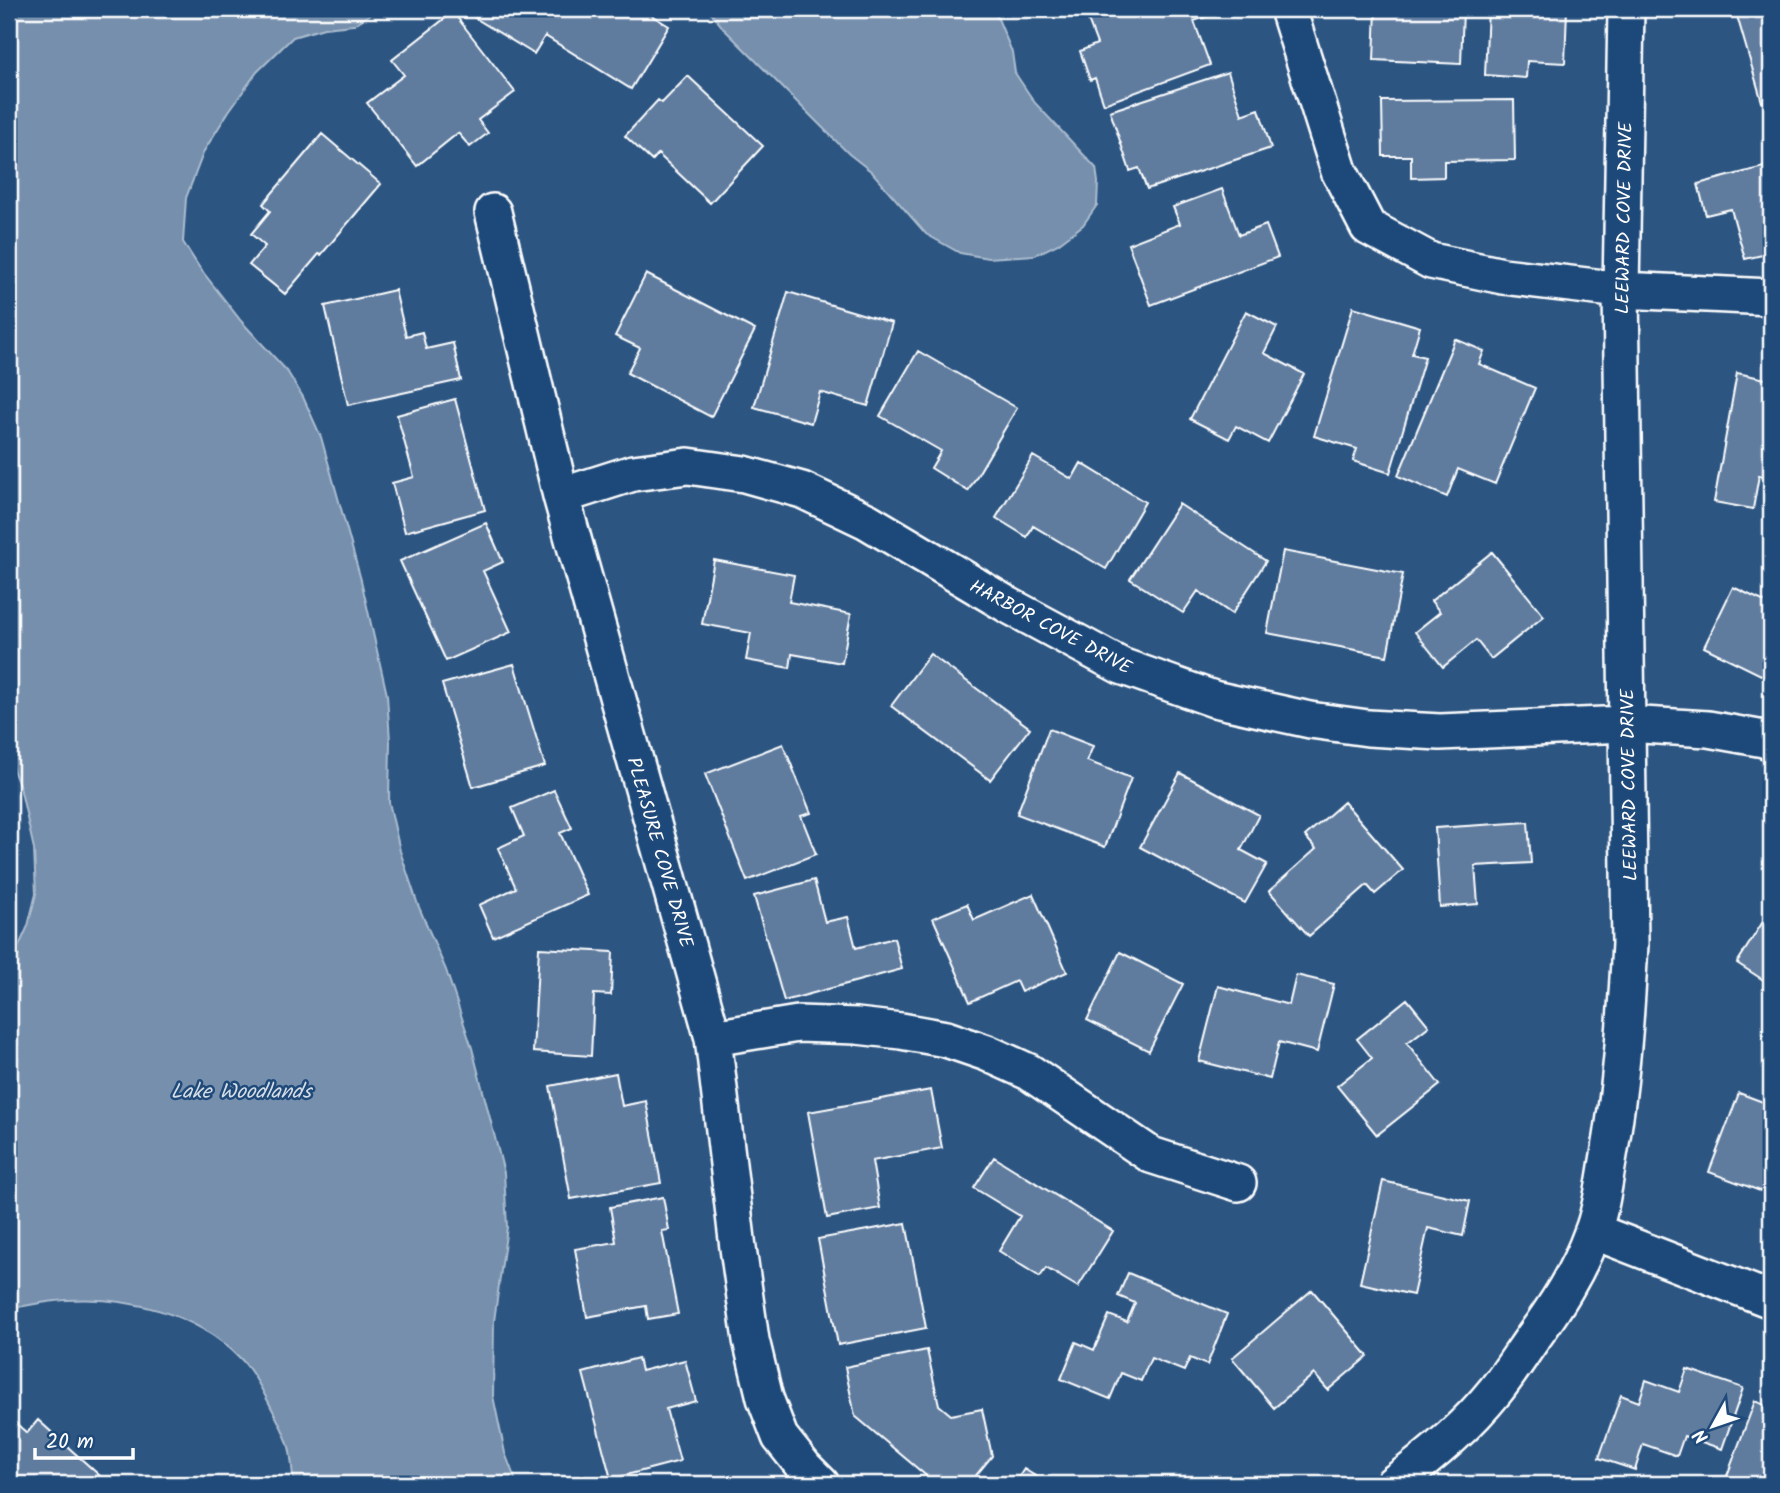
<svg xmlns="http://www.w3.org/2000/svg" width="1780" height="1493" viewBox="0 0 1780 1493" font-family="Kalam,sans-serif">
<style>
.water{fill:#748fad;stroke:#acbcce;stroke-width:2}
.building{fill:#5e7c9f;stroke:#fff;stroke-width:2}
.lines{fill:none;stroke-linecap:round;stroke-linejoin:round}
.minor-casing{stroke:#fff;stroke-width:40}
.minor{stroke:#1f4a7a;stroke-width:35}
.labels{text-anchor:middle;stroke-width:5;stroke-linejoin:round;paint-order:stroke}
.street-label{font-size:19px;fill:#fff;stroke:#1f4a7a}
.water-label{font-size:21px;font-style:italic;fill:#d5dde6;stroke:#1f4a7a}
</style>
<rect width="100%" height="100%" fill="#2c5582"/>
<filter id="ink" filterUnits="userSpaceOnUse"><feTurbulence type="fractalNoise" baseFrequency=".0143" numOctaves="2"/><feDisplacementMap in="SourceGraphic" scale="14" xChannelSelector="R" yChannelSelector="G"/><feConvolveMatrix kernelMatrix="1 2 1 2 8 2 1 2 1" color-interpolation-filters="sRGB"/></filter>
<g filter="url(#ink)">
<path class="water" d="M9,9H379L353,25L324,28L293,37L257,72L229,111L204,151L186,198L183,242L199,267L241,321L287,371L303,397L321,437L361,580L387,695L390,741L389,802L400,851L418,905L446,970L472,1048L504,1173L507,1227L494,1321L493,1396L505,1453L517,1484H294C292,1472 292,1459 289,1447C285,1432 276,1417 269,1403C261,1388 252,1370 240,1358C196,1313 128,1296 67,1300C48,1301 28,1305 9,1309V968L28,926L36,894L34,849L20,787L9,760Z
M708,9H994L1012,52L1015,73L1035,103L1096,168L1098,182L1097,205L1083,225L1058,244L1035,255L988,258L960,253L926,234L872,172L849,154L724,29Z"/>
<path class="building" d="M481,9H641L669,26L631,89L545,36L534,54L475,18Z
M1118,9H1227L1194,21L1210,65L1104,104L1095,78L1090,80L1080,51L1097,44L1088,20Z
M1376,9H1463L1461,64L1374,60Z
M1488,9H1567L1565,63L1527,61L1526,78L1485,75Z
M1735,9H1771V99L1762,102Z
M453,12L515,92L478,120L488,133L470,147L458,133L417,166L367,103L404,75L392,60Z
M1228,72L1242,115L1259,109L1271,148L1147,189L1139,168L1130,171L1110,111Z
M688,76L763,146L710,203L658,154L652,161L625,136L658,100L662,103Z
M1514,100L1515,160L1444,161V177L1411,178V156H1383L1382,101Z
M322,134L381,184L321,255L319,254L285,294L249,265L265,246L251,234L270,211L263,204Z
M1771,165V253L1745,259L1731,209L1706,215L1698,184Z
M1222,189L1239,235L1266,225L1278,257L1151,305L1128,244L1180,224L1173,207Z
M646,274L755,330L711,417L627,373L640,348L615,336Z
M395,290L406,336L422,332L426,349L453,343L461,380L348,405L325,306Z
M788,292L892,323L868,406L820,392L811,423L754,407Z
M1353,307L1420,327L1412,354L1425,357L1390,473L1353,461L1357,449L1314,436Z
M1246,311L1277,327L1264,353L1304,374L1268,443L1236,426L1229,439L1190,419Z
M1455,339L1484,351L1479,364L1535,388L1495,484L1458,469L1447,497L1398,476Z
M918,351L1017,408L968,491L931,468L941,451L880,416Z
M1737,373L1771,380V478L1759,475L1753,509L1714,502Z
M455,399L485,510L405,532L392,483L414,477L397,415Z
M1033,456L1072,479L1081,463L1145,502L1106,569L1033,526L1027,537L996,518Z
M1179,504L1266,561L1232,614L1198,591L1183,613L1130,579Z
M486,523L503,562L483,571L511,632L446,661L400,561Z
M1283,551L1403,574L1387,656L1267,633Z
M1492,552L1544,616L1491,659L1476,640L1443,667L1415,632L1440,612L1431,601Z
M714,560L794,575L789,602L851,614L842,663L792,654L790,668L746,660L751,633L702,624Z
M1733,587L1769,604L1771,599V680L1704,647Z
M930,654L1030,728L990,780L891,706Z
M514,664L545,766L473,787L442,684Z
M1049,729L1093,746L1087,761L1131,778L1105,847L1017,814Z
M783,744L811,813L801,816L816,854L747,881L705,774Z
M1180,773L1259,815L1241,850L1267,864L1245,903L1140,847Z
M554,790L572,828L560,833L588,895L493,937L479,905L516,888L498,848L524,836L512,808Z
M1344,802L1403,870L1375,894L1367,885L1309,936L1269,891L1316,849L1305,836Z
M1528,822L1531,863L1475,866L1478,904L1440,907L1435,828Z
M814,880L825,922L848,917L856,948L894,938L902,969L784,1001L754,896Z
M1033,894L1067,972L1021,992L1016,981L970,1002L933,918L967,904L974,920Z
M1771,909V985L1737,963Z
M539,948L613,952L611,995L594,994L591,1056L533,1052Z
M1120,952L1183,984L1149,1051L1087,1020Z
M1296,975L1334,984L1317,1052L1279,1042L1270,1079L1199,1061L1218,986L1289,1005Z
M1407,999L1429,1026L1407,1043L1440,1085L1377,1135L1337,1086L1372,1058L1357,1039Z
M616,1073L622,1106L646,1101L661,1183L571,1199L550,1086Z
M931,1090L942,1148L872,1161L880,1208L827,1218L808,1112Z
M1739,1093L1771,1105V1195L1709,1172Z
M994,1157L1113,1231L1078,1287L1046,1268L1040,1277L999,1251L1020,1216L974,1188Z
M1383,1181L1470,1201L1463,1236L1428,1228L1413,1295L1360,1283Z
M663,1197L669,1230L662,1231L678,1314L648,1319L646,1306L587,1317L575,1249L616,1242L610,1207Z
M906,1223L926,1328L838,1345L818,1239Z
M1128,1273L1227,1314L1207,1365L1190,1358L1184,1371L1151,1358L1141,1381L1121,1373L1110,1399L1061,1379L1076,1342L1094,1350L1109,1315L1127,1322L1135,1303L1118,1296Z
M1312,1290L1368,1356L1328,1390L1314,1374L1274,1408L1232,1358Z
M927,1350L939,1405L951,1415L982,1409L992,1456L969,1484H936L855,1416L845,1367Z
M638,1358L641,1371L685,1360L696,1401L666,1409L680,1461L611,1479L583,1373Z
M1687,1369L1743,1388L1722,1449L1684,1436L1677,1456L1643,1444L1635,1470L1599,1458L1621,1395L1639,1402L1646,1380L1679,1392Z
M1755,1401L1771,1408V1484H1751L1727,1476Z
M10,1418L27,1433L38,1420L109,1484H9V1420Z
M1024,1469L1048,1484H1014Z"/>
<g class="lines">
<defs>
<path id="minor" d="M1288,9L1339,171L1368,227L1431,261L1503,276L1621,290L1771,297
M493,212L561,496L713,1038L738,1248L751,1340L765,1398L780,1437L804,1467L821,1484
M561,496L633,473L688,466L744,474L802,490L867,521L1008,605L1121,666L1214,699L1310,720L1368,728L1440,732L1626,724L1708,729L1764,739L1771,742
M713,1038L798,1024L857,1026L901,1031L946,1039L987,1053L1029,1072L1151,1155L1238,1183
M1593,1231L1771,1300
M1393,1484C1429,1458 1467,1426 1495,1391C1508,1375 1520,1356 1532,1339C1556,1306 1578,1272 1592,1233C1601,1211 1604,1184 1608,1161C1621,1089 1626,1017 1630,944L1621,290L1626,9"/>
</defs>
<use href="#minor" class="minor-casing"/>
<use href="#minor" class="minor"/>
</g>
</g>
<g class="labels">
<g class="street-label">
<text transform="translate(1623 218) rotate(-89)" y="7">LEEWARD COVE DRIVE</text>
<text transform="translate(1051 626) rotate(28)" y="7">HARBOR COVE DRIVE</text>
<text transform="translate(1628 785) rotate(-91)" y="7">LEEWARD COVE DRIVE</text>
<text transform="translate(661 852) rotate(74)" y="7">PLEASURE COVE DRIVE</text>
</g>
<g class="water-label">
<text x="241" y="1098">Lake Woodlands</text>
</g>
</g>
<rect width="1780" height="1493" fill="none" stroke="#1f4a7a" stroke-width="35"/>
<rect x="18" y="18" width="1745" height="1458" fill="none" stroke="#fff" stroke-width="2.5" filter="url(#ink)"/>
<g transform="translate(1713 1426) rotate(230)" stroke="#1f4a7a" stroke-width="5" paint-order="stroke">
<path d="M0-5L12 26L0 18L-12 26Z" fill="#ffffff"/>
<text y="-10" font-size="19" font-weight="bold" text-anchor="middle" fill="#ffffff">N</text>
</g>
<path d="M35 1448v10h98v-10" fill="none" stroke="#ffffff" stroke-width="3.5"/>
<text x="46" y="1448" font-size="21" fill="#ffffff" stroke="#1f4a7a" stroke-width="5" paint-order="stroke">20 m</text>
</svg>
